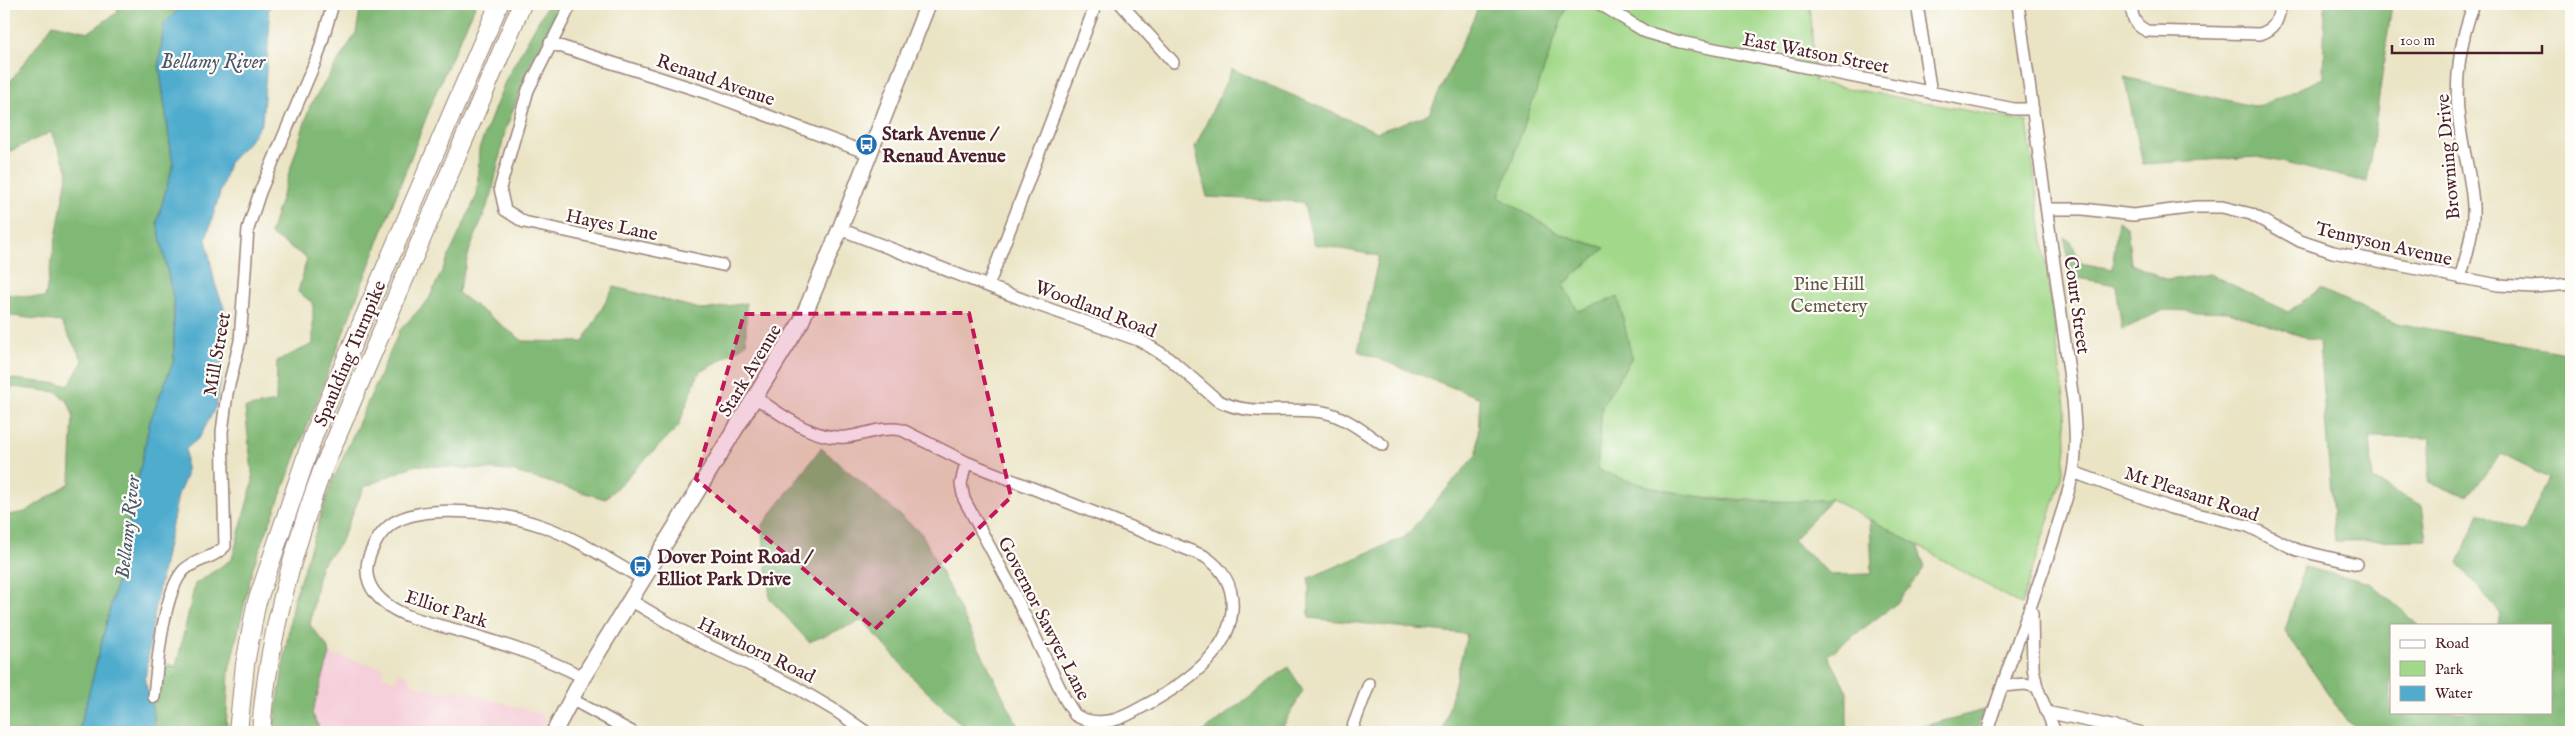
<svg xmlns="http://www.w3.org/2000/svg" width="2575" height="736" viewBox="0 0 2575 736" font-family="'IM FELL English',serif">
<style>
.built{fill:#f5cfda}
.green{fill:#a1d889;stroke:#767c5a}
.forest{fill:#80b875;stroke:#656c50}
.water{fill:#4faccd;stroke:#4c667c}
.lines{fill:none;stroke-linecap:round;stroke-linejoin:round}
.minor-casing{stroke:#9a8278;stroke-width:14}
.major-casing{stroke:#9a8278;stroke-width:18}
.highway-casing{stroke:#9a8278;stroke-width:20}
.minor{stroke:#fff;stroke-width:11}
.major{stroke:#fff;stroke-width:15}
.highway{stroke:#fff;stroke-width:18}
.marked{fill:#c2185b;fill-opacity:0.2;stroke:#c2185b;stroke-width:4;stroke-dasharray:10 6;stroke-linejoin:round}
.labels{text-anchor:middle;stroke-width:4.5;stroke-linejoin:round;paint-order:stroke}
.street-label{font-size:19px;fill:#4a1f2b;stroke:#fdfcf7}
.poi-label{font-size:19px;font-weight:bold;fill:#4a1f2b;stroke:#fdfcf7;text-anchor:start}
.park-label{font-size:19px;fill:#645647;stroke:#fdfcf7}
.water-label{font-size:20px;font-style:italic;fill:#4c576c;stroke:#fdfcf7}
</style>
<rect width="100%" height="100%" fill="#fdfcf7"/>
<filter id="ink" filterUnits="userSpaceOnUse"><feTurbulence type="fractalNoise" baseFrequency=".02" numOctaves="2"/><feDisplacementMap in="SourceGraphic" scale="10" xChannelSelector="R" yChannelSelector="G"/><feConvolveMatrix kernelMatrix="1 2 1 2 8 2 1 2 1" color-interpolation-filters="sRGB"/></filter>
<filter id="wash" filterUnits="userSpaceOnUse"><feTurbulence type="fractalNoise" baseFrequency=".0096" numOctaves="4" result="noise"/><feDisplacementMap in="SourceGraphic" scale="20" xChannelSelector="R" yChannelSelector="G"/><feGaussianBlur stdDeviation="1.12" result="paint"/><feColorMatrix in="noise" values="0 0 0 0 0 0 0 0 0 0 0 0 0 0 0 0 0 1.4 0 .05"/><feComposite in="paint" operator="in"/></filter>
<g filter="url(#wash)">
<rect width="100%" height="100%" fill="#eae4c5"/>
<path class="built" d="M330,654L384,668L382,676L396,681L398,673L406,674L413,684L445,693L454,689L541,714L547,721L543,732H321L312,713Z"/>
<path class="green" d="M1567,4H1810L1815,82L2027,122L2065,406L2066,449L2062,477L2021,605L1917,545L1831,499L1797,502L1696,497L1626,481L1597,469L1602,406L1632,357L1577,311L1563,285L1604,248L1562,235L1498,197Z"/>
<path class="forest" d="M117,4H184L164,24L159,64L173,165L157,222L174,302V360L150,421L118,577L79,732H4V516L25,512L70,483L73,414L68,402L57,392L4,386V378L69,385L83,361L61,322L4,315V294L45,298L68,171L51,132L4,154V90L53,24L89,32L118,12Z
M361,4H476L436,92L253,567L229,671L226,732H154V717L149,700L156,702L162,663L176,667L195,584L232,559L253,481L245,408L276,402L277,361L313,344V303L298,292L307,258L270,234L310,106L356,33Z
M548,4H566L532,60L505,131L492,194L470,249L458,293L523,341L583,342L614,287L704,310L746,303V344L698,374L678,427L605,499L512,471L416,465L364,487L339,545L320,566L310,625L326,645L330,654L312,713L321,732H273L293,602L330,487L400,330L429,299L477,195L479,149L506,79Z
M1480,4H1567L1499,197L1562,235L1605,248L1563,285L1578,311L1618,297L1632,357L1602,406L1597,469C1670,500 1753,506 1831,499L1793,541L1831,575L1872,574L1870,519L1917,545L1925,567L1897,603L1828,655L1847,691V732H1682L1668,727L1666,732H1443L1467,634L1309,618V578L1405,537L1477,454L1480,398L1358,351L1379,256L1314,244L1303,202L1207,197L1195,147L1232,69L1377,132L1429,114Z
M2325,4H2392L2367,182L2258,157L2143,164L2124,77L2257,107L2323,78Z
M2118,221L2127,227L2131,264L2168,280L2210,274L2288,312L2320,289L2396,323L2571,354V732H2364L2347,721L2285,631L2304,567L2370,583L2419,625H2391V712H2551V625H2498L2500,613L2458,563L2479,513L2522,534L2548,478L2501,454L2467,496L2428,483L2431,438L2370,437L2373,480L2422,506L2427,540L2335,541L2319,342L2229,312L2163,310L2122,330L2116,285L2073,277L2064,237L2071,242L2081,263L2112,269Z
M821,448L922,534L1021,732H969L915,680L863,620L809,642L770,599L762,526Z
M1288,667L1303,690L1280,732H1203Z
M1984,710L1976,732H1910L1917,728Z"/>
<path class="water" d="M184,4H271L268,11L270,20L262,123L250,140L229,163L206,239L215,284L224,308L225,351L216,406L200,437L186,449V476L178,495L155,607L145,680L154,717V732H79L118,577L150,421L174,360V302L157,222L173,165L159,64L164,24Z"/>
</g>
<g filter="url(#ink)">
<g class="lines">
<defs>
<path id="minor" d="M571,4L528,90L500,188L505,210L524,222L722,265
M1121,4L1173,62
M1600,4L1646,32L1680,42L2014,109H2033
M1917,4L1931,93
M2131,4C2132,17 2134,25 2147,31L2260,34C2276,29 2278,20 2281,4
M550,43L710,94L870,154
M2048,209H2083L2133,215L2196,207H2222L2251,214L2300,241L2333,252L2498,285L2533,287L2571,284
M840,229L1032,303L1141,341L1170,359L1217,400C1251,418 1287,406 1323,412C1345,416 1365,433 1383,445
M2460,278C2467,255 2474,230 2473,207C2472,177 2462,149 2459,120C2454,83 2460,39 2474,4
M988,286L1096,4
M756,398C783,415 812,440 846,437C865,435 882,426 902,430L966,462L1204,556C1244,582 1238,628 1208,660C1191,678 1168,693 1146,705C1134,711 1121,720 1108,721C1096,723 1085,721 1075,715L1065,699L1009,583L964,499L961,484L966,462
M2073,472L2171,508L2248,526L2297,550L2357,564
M630,600L701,642L792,685L836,711L866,732
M2032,613L2033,668L2037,687L2055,732
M583,677C542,656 507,645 463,632C438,624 406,620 385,603C370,591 363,575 369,557C374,543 381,531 393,523C427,502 505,513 542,526C577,538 610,561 643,579
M2002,686L2025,684L2037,687
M154,697C157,666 163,594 183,571C194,559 214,559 225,546L222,432L227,393L240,341L248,229L260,192L318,55L333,4
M571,699L632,732
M2046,712L2139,732
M1351,732L1369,684
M1987,732C2007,667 2033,603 2054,538C2060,516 2069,494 2073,472C2077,449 2075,423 2073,400L2018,4"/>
<path id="major" d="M554,732L583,677L801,322L840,229L928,4"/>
<path id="highway" d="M238,732L245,664L256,605L314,434L499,4
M261,732C267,643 291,555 322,471L522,4"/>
</defs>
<use href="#minor" class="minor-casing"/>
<use href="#major" class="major-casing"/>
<use href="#highway" class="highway-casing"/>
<use href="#minor" class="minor"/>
<use href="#major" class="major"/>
<use href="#highway" class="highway"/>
</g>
</g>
<path class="marked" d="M969,313L1011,497L875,629L696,479L744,314Z"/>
<defs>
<symbol id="bus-disc" viewBox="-11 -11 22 22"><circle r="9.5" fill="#1f6fb2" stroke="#fdfcf7"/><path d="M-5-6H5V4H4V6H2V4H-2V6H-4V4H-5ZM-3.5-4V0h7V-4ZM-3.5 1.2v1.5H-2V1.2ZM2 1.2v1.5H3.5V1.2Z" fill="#fff"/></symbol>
</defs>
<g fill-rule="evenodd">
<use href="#bus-disc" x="854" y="132" width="25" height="25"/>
<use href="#bus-disc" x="628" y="554" width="25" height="25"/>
</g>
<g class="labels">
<g class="street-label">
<text transform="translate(1816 52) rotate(11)" y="7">East Watson Street</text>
<text transform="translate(716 79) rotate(19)" y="7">Renaud Avenue</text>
<text transform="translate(2447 157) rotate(-95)" y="7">Browning Drive</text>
<text transform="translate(612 224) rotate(12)" y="7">Hayes Lane</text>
<text transform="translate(2384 243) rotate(13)" y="7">Tennyson Avenue</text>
<text transform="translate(2078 305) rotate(82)" y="7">Court Street</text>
<text transform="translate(1096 308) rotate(21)" y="7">Woodland Road</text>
<text transform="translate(349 353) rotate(-67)" y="7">Spaulding Turnpike</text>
<text transform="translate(216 354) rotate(-80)" y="7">Mill Street</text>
<text transform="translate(749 370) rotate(-59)" y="7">Stark Avenue</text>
<text transform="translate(2192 493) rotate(18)" y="7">Mt Pleasant Road</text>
<text transform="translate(447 608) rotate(18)" y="7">Elliot Park</text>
<text transform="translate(1045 618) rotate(63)" y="7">Governor Sawyer Lane</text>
<text transform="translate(757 649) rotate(26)" y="7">Hawthorn Road</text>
</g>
<g class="poi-label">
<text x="882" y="140">Stark Avenue /<tspan x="882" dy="22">Renaud Avenue</tspan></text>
<text x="657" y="563">Dover Point Road /<tspan x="657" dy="22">Elliot Park Drive</tspan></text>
</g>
<g class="park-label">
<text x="1829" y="290">Pine Hill<tspan x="1829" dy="22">Cemetery</tspan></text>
</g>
<g class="water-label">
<text x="213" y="68">Bellamy River</text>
<text transform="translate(127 527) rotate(-84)" y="7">Bellamy River</text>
</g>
</g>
<rect width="2575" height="736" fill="none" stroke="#fdfcf7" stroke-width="20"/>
<rect x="2390" y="624" width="162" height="90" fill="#fdfcf7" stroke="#b5a4a5"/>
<rect x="2400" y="640" width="25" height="8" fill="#ffffff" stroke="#b5a4a5"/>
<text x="2435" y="648" font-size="15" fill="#4a1f2b">Road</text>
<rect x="2400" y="661" width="25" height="15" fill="#a1d889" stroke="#b5a4a5"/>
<text x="2435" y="674" font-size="15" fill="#4a1f2b">Park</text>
<rect x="2400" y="686" width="25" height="15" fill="#4faccd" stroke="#b5a4a5"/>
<text x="2435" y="698" font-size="15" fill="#4a1f2b">Water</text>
<path d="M2392 45v8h150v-8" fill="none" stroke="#4a1f2b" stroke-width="2.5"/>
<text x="2400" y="45" font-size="15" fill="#4a1f2b" stroke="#fdfcf7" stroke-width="4" paint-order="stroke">100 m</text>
</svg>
